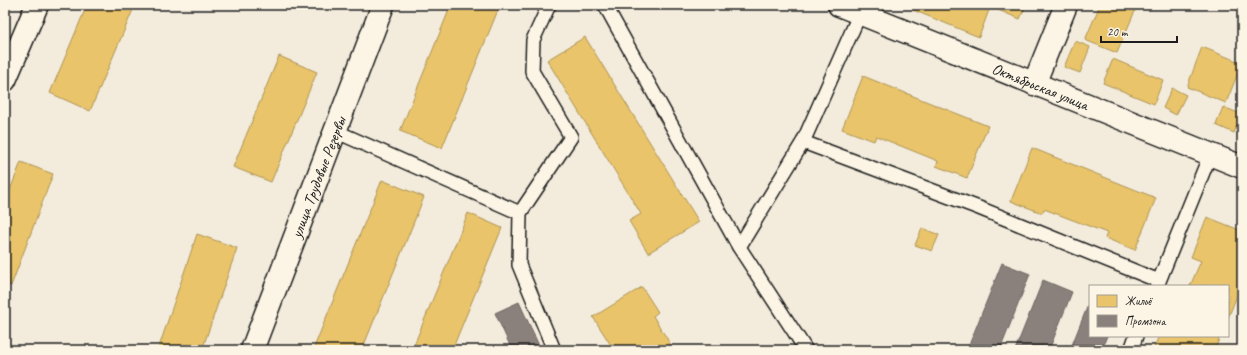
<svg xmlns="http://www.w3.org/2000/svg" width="1247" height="355" viewBox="0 0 1247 355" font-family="Caveat,sans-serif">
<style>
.homes{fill:#e9c46a;stroke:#ac9253}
.industry{fill:#8a817c;stroke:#69635f}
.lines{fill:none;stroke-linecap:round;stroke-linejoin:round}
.service-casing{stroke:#1c1c1c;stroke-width:16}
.minor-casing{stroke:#1c1c1c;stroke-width:25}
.service{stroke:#fcf5e5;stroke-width:13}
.minor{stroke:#fcf5e5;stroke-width:22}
.labels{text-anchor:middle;stroke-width:4;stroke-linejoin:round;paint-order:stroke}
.street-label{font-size:16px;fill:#1c1c1c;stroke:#fcf5e5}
</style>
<rect width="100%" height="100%" fill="#f3ecdd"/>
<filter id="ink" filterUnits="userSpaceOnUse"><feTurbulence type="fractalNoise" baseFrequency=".025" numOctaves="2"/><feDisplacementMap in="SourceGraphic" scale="8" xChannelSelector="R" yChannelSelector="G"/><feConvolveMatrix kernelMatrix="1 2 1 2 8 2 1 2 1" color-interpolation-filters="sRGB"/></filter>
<g filter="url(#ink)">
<path class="homes" d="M87,5H135L90,111L50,93Z
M451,5H500L442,148L400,131Z
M914,5H976L989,10L979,37L913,10Z
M986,5H1026L1020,19Z
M1100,5H1133L1137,6L1117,53L1085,40Z
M585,37L699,222L648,253L629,221L641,214L547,60Z
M1075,41L1090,47L1080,73L1064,67Z
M1202,47L1242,63L1226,103L1187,87Z
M279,56L317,72L271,182L233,167Z
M1113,59L1163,80L1154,104L1103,83Z
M863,76L988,126L967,178L936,166L938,161L876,136L874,141L842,129Z
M1172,88L1186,95L1176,115L1163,108Z
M1223,107L1241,114L1234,133L1216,125Z
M1032,148L1156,198L1135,250L1105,238L1107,233L1044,209L1042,213L1011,201Z
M21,162L53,174L11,286L5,283V203Z
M382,180L424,197L362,350H313Z
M468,213L502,228L452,350H412Z
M1207,217L1242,231V283L1228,318V286H1190L1201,261L1191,257Z
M922,228L939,235L932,251L915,245Z
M197,234L237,248L202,350H158Z
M642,287L658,312L653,316L674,350H614L593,317Z
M1159,336H1220L1215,350H1160L1154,347Z"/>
<path class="industry" d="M1002,263L1030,274L1000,350H967Z
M1043,280L1072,292L1049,350H1015Z
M1090,300V336H1107L1101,350H1070Z
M519,302L541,350H512L495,313Z"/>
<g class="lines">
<defs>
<path id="service" d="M605,5L739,247L806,350
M335,131L520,213L571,137L532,71L533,40L549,5
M803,142L979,208L1159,281
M520,213L519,265L554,350
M739,247L803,142L860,13
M1157,286L1210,155
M1131,350L1136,336"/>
<g id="minor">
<path id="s1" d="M839,5L1242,167"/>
<path d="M5,80L37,5"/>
<path d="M1034,84L1066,5"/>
<path id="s2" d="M252,350L383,5"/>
</g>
</defs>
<use href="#service" class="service-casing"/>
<use href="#minor" class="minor-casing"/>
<use href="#service" class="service"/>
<use href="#minor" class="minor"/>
</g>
</g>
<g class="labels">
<g class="street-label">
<text dy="6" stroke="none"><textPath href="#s1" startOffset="217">Октябрьская улица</textPath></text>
<text dy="6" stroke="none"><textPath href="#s2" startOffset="185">улица Трудовые Резервы</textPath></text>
</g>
</g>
<rect width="1247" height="355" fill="none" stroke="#fcf5e5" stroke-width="20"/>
<rect x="10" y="10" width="1227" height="335" fill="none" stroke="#1c1c1c" stroke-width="1.5" filter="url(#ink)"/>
<rect x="1089" y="285" width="140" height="52" fill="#fcf5e5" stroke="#a29e95"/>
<rect x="1097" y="295" width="20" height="12" fill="#e9c46a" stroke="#a29e95"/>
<text x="1125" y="305" font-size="12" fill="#1c1c1c">Жильё</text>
<rect x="1097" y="315" width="20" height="12" fill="#8a817c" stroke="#a29e95"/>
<text x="1125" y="325" font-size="12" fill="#1c1c1c">Промзона</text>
<path d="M1101 36v6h76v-6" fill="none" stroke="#1c1c1c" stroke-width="2"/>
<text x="1107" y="36" font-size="12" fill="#1c1c1c" stroke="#fcf5e5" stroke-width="3" paint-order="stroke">20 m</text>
</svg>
